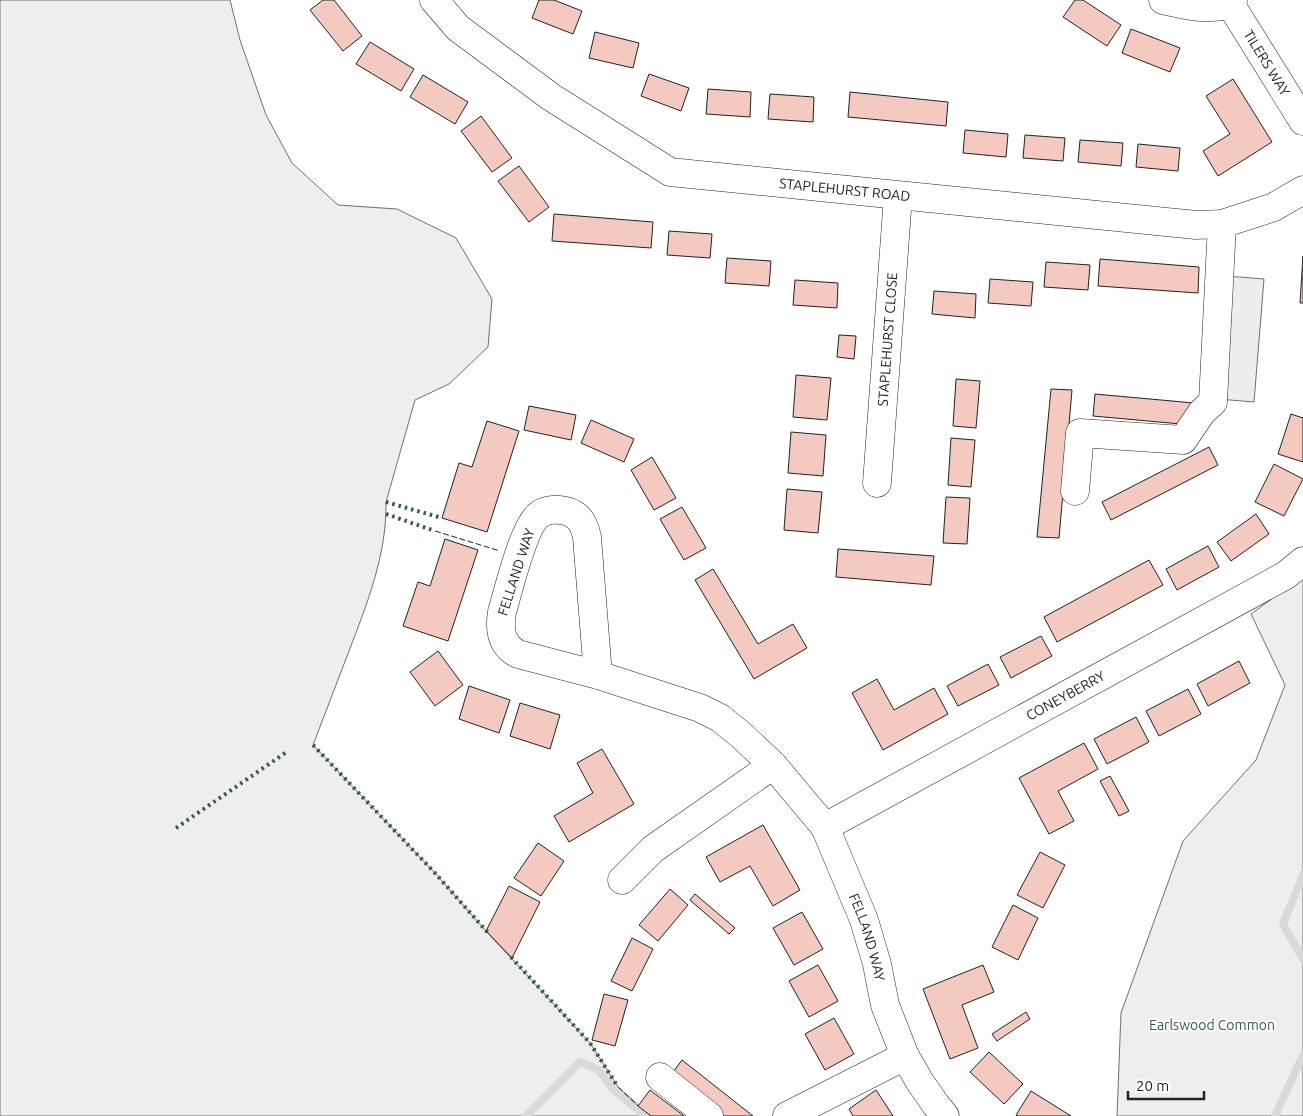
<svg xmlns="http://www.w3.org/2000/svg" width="1303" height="1116" viewBox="0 0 1303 1116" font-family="Ubuntu,sans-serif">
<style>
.green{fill:#eee;stroke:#6f6f6f}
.parking{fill:#ededed;stroke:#6f6f6f}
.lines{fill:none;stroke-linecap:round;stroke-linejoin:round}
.stream{stroke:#d9d9d9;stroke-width:8}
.building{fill:#f3c9c0;stroke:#222}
.minor-casing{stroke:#222;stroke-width:29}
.minor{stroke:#fff;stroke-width:28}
.hedge{stroke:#2f5e38;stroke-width:4;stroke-dasharray:2.5 4;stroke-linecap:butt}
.fence{stroke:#222;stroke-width:1;stroke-dasharray:6 2.5;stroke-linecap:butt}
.labels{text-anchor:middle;stroke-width:4;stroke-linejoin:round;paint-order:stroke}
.street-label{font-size:14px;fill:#222;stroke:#fff}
.park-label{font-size:14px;fill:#2f5e38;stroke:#fff}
</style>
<rect width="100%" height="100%" fill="#fff"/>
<path class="green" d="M0,0H230L240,40L266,115L292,163L338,205L397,209L456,238L492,299L488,347L449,384L415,400L386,502C387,554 367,604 349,651C337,682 325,714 313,745L435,873L486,931L590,1043L618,1087L651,1116H0Z
M1303,576V1116H1117L1121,1013L1183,841L1256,760L1285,685L1251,614Z"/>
<path class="parking" d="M1227,276L1264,279L1254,402L1218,399Z"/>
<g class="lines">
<path class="stream" d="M1303,875L1283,924L1303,959
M526,1116L580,1062L599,1070L614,1090L645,1116
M1275,1116L1303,1055"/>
</g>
<path class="building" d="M323,0H334L362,36L343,51L310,10Z
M539,0H554L582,11L573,34L532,18Z
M1075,0H1083L1121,25L1107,46L1063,17Z
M1131,29L1180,48L1170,72L1122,53Z
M595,32L639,43L633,68L589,58Z
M370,42L414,69L401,91L356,64Z
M649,74L689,88L681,111L641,96Z
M423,75L468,102L455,124L410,97Z
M1233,79L1272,142L1218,176L1203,151L1230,134L1206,96Z
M708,89L751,92L750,117L706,114Z
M850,92L948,102L946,126L848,117Z
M770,94L814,97L813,122L768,119Z
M481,116L512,158L492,172L461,131Z
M965,130L1008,134L1006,157L963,153Z
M1025,135L1065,138L1063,161L1023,158Z
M1080,140L1123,143L1121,166L1078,162Z
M1138,144L1180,148L1178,171L1136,167Z
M519,166L549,207L529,222L498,181Z
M554,214L653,222L651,248L552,241Z
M669,231L712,234L710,258L667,255Z
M1303,256V303H1300Z
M727,258L771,261L769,286L725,283Z
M1100,259L1199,267L1198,293L1098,286Z
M1046,262L1090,265L1088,290L1044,287Z
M990,279L1033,282L1031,306L988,303Z
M795,280L838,283L837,308L793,305Z
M934,291L976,294L975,318L932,314Z
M839,335L856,336L854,359L837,357Z
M796,375L831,378L827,420L793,417Z
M956,379L980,381L976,428L953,426Z
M1051,389L1072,390L1059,538L1037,537Z
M1095,394L1194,403L1192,425L1093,416Z
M529,406L576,415L571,440L524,430Z
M1291,414L1303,418V462L1278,454Z
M591,420L634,439L624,462L581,443Z
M487,421L519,431L487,532L442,518L459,463L472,467Z
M791,432L826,435L823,476L788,473Z
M951,438L975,440L971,487L948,485Z
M1209,447L1218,465L1111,520L1102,502Z
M652,457L676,498L654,510L631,470Z
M1274,464L1303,479L1284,516L1255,502Z
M787,489L822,492L818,533L784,530Z
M946,497L970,498L967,544L943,543Z
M682,507L706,548L684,560L660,519Z
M1256,514L1269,534L1231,561L1217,542Z
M445,539L478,550L448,641L403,626L418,582L430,586Z
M1208,546L1219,567L1177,590L1166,569Z
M838,549L934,556L931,585L836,577Z
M1149,560L1163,585L1057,642L1044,617Z
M713,569L758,644L793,624L807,648L754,679L695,580Z
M1041,636L1052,656L1011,678L1000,657Z
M438,651L463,685L435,706L410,672Z
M1239,661L1250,683L1208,706L1197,684Z
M988,664L999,685L958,706L947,686Z
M877,679L894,710L934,688L948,714L883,750L852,693Z
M469,686L510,700L499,733L459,719Z
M1188,689L1201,714L1159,736L1146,711Z
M520,703L560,715L550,749L510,736Z
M1136,717L1149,742L1107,764L1094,739Z
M1084,743L1098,769L1058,791L1074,821L1049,834L1019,778Z
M602,749L634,804L569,842L554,816L593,793L577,763Z
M1110,776L1129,811L1119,816L1100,781Z
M763,825L800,890L773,906L750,866L720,882L706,857Z
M538,843L564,861L541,896L514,878Z
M1040,852L1065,865L1043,908L1017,895Z
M509,886L540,902L512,958L486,931Z
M670,889L688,905L658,941L639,925Z
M695,894L735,928L729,934L690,900Z
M1013,905L1038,918L1018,960L992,947Z
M802,912L823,949L794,965L773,928Z
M632,938L653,949L632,991L611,981Z
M818,965L838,1001L809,1017L789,981Z
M983,965L994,992L962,1005L978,1048L950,1059L923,989Z
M604,994L628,1000L615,1046L592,1040Z
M1026,1012L1030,1019L997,1041L992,1034Z
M834,1018L854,1054L825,1070L805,1034Z
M989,1052L1023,1084L1004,1104L970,1072Z
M682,1060L753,1116H723L671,1075Z
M650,1090L684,1116H651L638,1106Z
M876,1090L893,1116H853L849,1109Z
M1031,1091L1071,1116H1019L1016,1115Z"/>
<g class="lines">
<defs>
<g id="minor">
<path id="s1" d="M434,0L458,28L551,97L670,172L1196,225L1222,224L1274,207L1303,190"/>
<path d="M1163,0C1189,6 1204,10 1231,5L1233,0"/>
<path id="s2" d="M1231,5L1303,121"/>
<path id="s3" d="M877,483L898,196"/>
<path d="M1075,491L1080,433L1183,440L1202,412L1213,402L1222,224"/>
<path id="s4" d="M598,675L587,537C584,524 580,515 566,511C558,509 547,509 540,514C524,524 508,592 502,612C499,630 501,645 518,654L598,675L700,708L720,718L741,735L773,765L825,827L864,920L877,964L885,1005L905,1056L920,1082L936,1105L945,1116"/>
<path id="s5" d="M825,827L1286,575L1303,561"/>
<path d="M622,880L653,849L773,765"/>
<path d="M660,1077L709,1116"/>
<path d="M787,1116L905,1056"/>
</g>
</defs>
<use href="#minor" class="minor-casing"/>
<use href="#minor" class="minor"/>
<path class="hedge" d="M386,502L442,518
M386,514L435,531
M313,745L435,873L489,934
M176,828L288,751
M511,957L590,1043L618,1087"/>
<path class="fence" d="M435,531L500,551
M618,1087L638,1106"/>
</g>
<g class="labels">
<g class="street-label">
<text dy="5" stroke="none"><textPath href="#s2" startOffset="68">TILERS WAY</textPath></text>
<text dy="5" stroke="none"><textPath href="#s1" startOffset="469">STAPLEHURST ROAD</textPath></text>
<text dy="5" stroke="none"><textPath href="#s3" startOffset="144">STAPLEHURST CLOSE</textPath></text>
<text transform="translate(516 572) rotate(-72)" y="5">FELLAND WAY</text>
<text dy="5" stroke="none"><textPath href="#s5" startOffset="274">CONEYBERRY</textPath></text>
<text dy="5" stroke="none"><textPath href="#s4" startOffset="838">FELLAND WAY</textPath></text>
</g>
<g class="park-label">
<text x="1212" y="1030">Earlswood Common</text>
</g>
</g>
<path d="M1128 1091v8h76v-8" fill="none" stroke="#222222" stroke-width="2.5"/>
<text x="1136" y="1091" font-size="15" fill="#222222" stroke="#ffffff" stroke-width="4" paint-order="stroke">20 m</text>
</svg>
